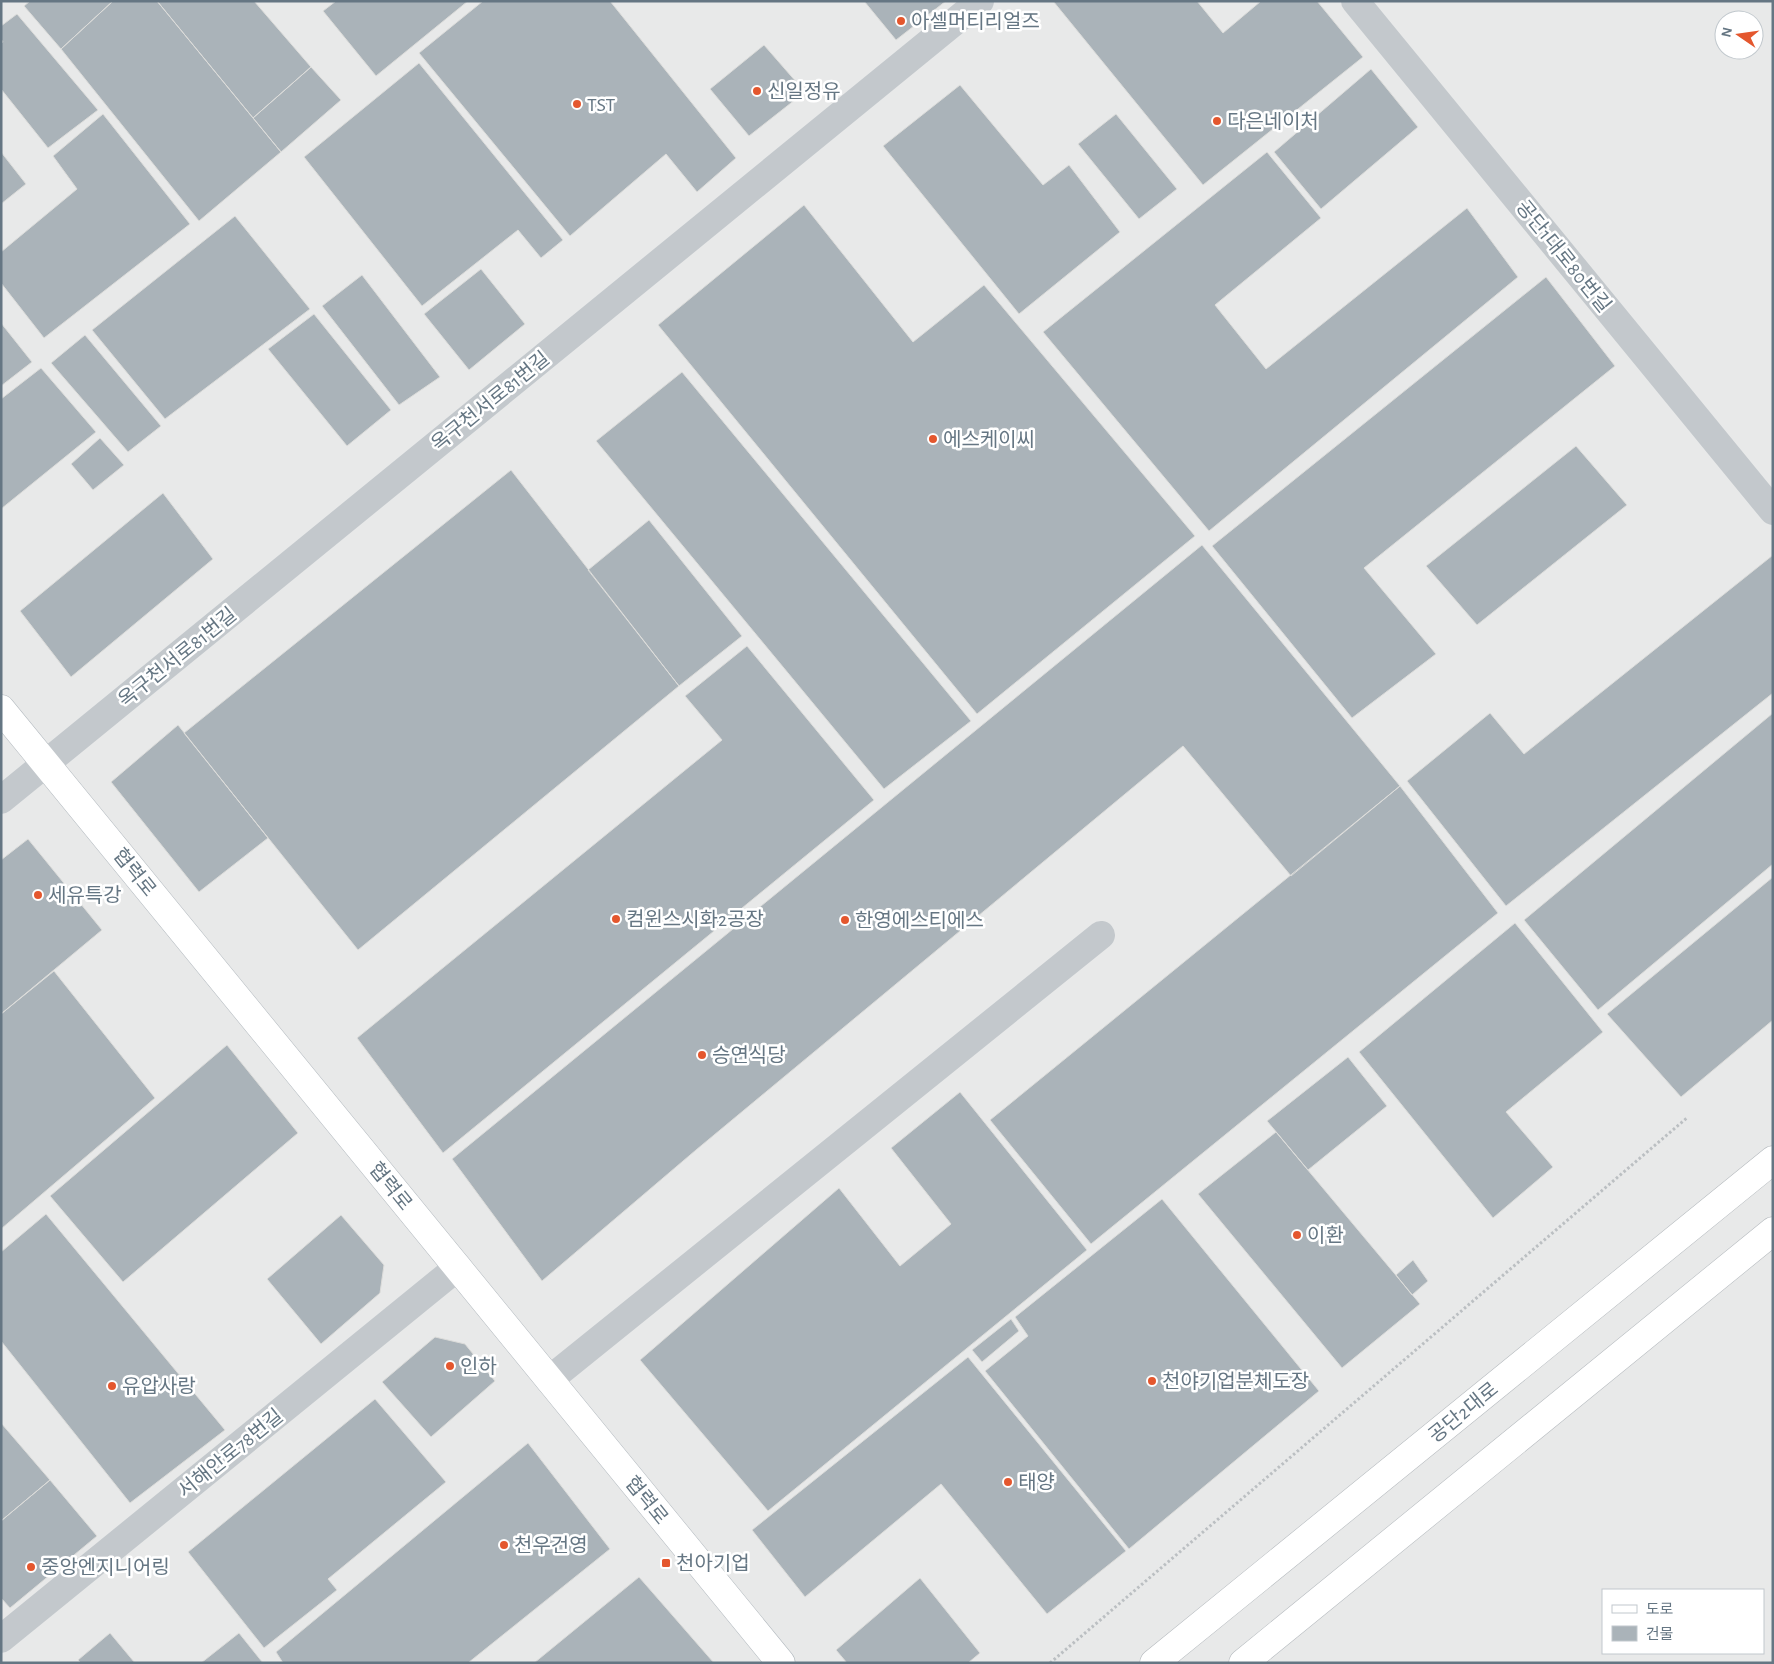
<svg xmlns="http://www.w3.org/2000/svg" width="1774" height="1664" viewBox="0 0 1774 1664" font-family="'Alegreya Sans','Noto Sans KR',sans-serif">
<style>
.built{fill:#e8e9e9;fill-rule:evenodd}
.building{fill:#aab3b9;stroke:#dcdcda}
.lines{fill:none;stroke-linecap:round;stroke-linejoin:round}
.secondary-casing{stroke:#b3babf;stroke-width:29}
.primary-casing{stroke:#b5babe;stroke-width:29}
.path{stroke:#bbbfc2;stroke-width:3;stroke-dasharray:2.5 2.5;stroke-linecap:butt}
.street{stroke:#c3c8cc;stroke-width:28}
.secondary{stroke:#fff;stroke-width:28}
.primary{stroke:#fff;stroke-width:28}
.poi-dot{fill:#e4572e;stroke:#fff;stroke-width:2}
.labels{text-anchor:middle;stroke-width:5;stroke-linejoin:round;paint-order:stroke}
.poi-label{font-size:20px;fill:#657683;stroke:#fff;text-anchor:start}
.street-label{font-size:20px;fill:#657683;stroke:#fff}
</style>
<rect width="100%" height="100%" fill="#fafaf8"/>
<path class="built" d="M1,1H1773V1663H1ZM1724,20H1754V50H1724ZM1603,1590H1763V1653H1603Z"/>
<path class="building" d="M30,1H113L61,49L24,6Z
M113,1H157L281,152L199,221L61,49Z
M157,1H254L311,67L253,118Z
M336,1H468L376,76L323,11Z
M483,1H610L736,158L697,192L666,154L570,236L419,53Z
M864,1H946L896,40Z
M1053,1H1197L1223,33L1261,1H1317L1363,57L1203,185Z
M17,14L98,110L48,148L1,89V43L3,42L1,39V26Z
M764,45L805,92L749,136L710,89Z
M419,63L563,240L541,258L518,230L422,306L304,157Z
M311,67L341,100L281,152L253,118Z
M1371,69L1418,127L1321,209L1274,152Z
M960,85L1043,185L1069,165L1120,232L1019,314L883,146Z
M103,114L190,224L44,338L1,283V252L77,189L53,156Z
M1116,114L1177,189L1139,219L1078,144Z
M1,152L26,184L1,204Z
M1267,152L1321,218L1215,305L1266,369L1467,208L1518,277L1209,531L1043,332Z
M804,205L913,342L984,285L1195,536L977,714L658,325Z
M235,216L310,309L165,419L92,330Z
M481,269L525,324L469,370L424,314Z
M362,275L440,377L399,405L322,306Z
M1546,277L1615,366L1364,568L1436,654L1352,718L1212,546Z
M314,314L391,410L347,446L268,349Z
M1,323L32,362L1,386Z
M85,335L161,426L128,452L51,363Z
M41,368L96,432L1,509V399Z
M682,372L971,721L884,789L596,441Z
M100,438L124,465L93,490L71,464Z
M1576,446L1627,505L1477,625L1426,566Z
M511,470L679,686L358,950L184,733Z
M163,493L213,559L71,677L20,611Z
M649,520L742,636L679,686L588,570Z
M1202,545L1400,786L1291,876L1183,746L696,1150L542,1281L452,1159Z
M1773,555V693L1506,906L1407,781L1490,713L1524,754Z
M747,646L874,800L443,1153L357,1038L722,740L685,696Z
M1773,713V864L1598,1010L1524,920Z
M178,725L268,838L199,892L111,782Z
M1400,786L1498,913L1091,1244L990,1120Z
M28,839L102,930L1,1014V860Z
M1773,877V1020L1681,1097L1607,1014Z
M1515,923L1603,1032L1506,1112L1553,1167L1493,1218L1359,1052Z
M54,971L155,1098L1,1229V1014Z
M227,1045L298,1133L123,1282L50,1196Z
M1348,1057L1387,1106L1308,1170L1267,1121Z
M960,1092L1087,1250L768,1511L640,1360L839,1188L900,1266L951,1224L891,1148Z
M1276,1132L1420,1304L1342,1368L1198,1194Z
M1162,1199L1319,1391L1129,1549L985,1371L1028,1336L1015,1317Z
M46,1214L225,1430L130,1503L1,1341V1252Z
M341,1215L384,1265L380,1293L321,1344L267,1279Z
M1413,1260L1428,1281L1412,1295L1396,1275Z
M1011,1319L1019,1331L982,1362L972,1350Z
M435,1337L465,1344L495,1381L431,1437L382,1382Z
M968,1357L1126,1551L1047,1614L941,1484L805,1597L752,1530Z
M375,1399L446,1482L328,1579L337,1590L264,1648L188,1552Z
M1,1423L50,1480L1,1521Z
M528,1443L610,1549L468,1663H283L276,1652Z
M50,1480L97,1536L10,1608L1,1598V1521Z
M639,1577L714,1663H534Z
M920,1578L980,1653L968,1663H847L836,1650Z
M110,1633L135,1663H81L78,1660Z
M239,1633L263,1663H201Z"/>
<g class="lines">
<defs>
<path id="secondary" d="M1,709L781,1663"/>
<path id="primary" d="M1154,1663L1773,1160
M1243,1663L1773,1231"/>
</defs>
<use href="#secondary" class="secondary-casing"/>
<use href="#primary" class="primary-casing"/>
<path class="path" d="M1050,1663L1688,1117"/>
<path class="street" d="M1355,1L1773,511
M1,800L980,1
M549,1380L1101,935
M1,1639L458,1267"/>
<use href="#secondary" class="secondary"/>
<use href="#primary" class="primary"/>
</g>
<g class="poi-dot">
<circle cx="901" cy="21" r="5"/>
<circle cx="757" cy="91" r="5"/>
<circle cx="577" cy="104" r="5"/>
<circle cx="1217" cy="121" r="5"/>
<circle cx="933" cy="439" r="5"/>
<circle cx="38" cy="895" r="5"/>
<circle cx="616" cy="919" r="5"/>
<circle cx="845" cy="920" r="5"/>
<circle cx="702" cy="1055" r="5"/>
<circle cx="1297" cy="1235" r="5"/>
<circle cx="450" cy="1366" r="5"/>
<circle cx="1152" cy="1381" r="5"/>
<circle cx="112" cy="1386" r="5"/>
<circle cx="1008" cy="1482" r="5"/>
<circle cx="504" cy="1545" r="5"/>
<rect x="661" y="1558" width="10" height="10" rx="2.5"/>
<circle cx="31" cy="1567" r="5"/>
</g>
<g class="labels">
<g class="poi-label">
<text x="911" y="28">아셀머티리얼즈</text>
<text x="767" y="98">신일정유</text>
<text x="587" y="111">TST</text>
<text x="1227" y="128">다은네이처</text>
<text x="943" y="446">에스케이씨</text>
<text x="48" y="902">세유특강</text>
<text x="626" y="926">컴윈스시화2공장</text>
<text x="855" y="927">한영에스티에스</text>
<text x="712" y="1062">승연식당</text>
<text x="1307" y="1242">이환</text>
<text x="460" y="1373">인하</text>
<text x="1162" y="1388">천야기업분체도장</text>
<text x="122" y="1393">유압사랑</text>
<text x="1018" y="1489">태양</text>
<text x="514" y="1552">천우건영</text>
<text x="676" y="1570">천아기업</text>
<text x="41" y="1574">중앙엔지니어링</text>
</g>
<g class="street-label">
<text transform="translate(1564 256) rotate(51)" y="7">공단1대로80번길</text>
<text transform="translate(490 401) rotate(-39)" y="7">옥구천서로81번길</text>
<text transform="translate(177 657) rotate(-39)" y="7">옥구천서로81번길</text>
<text transform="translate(135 872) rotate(51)" y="7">협력로</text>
<text transform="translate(391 1186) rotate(51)" y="7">협력로</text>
<text transform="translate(1463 1412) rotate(-39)" y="7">공단2대로</text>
<text transform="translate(230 1453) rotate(-39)" y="7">서해안로78번길</text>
<text transform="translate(647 1500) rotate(51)" y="7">협력로</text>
</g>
</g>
<rect width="1774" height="1664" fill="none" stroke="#657683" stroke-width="5"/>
<rect x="1602" y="1589" width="162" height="65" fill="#ffffff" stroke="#c1c8cd"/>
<rect x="1612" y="1605" width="25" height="8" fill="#ffffff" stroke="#c1c8cd"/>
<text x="1646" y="1614" font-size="15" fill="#657683">도로</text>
<rect x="1612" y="1626" width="25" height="15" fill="#aab3b9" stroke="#c1c8cd"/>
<text x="1646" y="1639" font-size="15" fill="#657683">건물</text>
<g transform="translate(1739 35) rotate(283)"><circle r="24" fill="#ffffff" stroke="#c1c8cd"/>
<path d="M0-4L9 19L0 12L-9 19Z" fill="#e4572e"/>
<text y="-8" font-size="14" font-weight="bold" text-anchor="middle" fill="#657683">N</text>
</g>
</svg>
